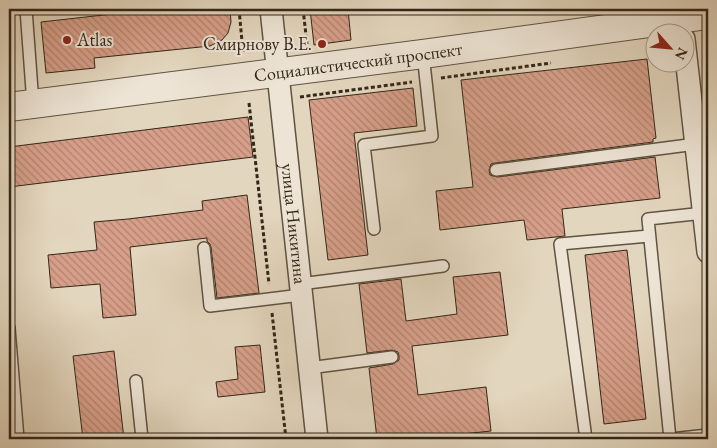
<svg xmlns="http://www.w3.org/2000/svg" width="717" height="448" viewBox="0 0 717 448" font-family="'EB Garamond',serif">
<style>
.building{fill:url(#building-back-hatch);stroke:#332718}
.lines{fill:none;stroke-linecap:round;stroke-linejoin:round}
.service-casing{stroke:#5f5342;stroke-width:14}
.minor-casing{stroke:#5f5342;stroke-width:24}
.tertiary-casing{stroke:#5f5342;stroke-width:30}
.path{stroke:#332718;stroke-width:3;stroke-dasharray:4 2.5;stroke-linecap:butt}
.service{stroke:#ede4d5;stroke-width:11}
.minor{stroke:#ede4d5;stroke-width:21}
.tertiary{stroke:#ede4d5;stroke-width:28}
.poi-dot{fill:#8f2418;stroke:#ede4d5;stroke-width:2}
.labels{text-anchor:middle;stroke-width:4;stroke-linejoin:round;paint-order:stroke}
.poi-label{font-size:18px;fill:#332718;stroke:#ede4d5;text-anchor:start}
.street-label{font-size:18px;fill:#332718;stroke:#ede4d5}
</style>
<defs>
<pattern id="building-back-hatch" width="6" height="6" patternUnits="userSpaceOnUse" patternTransform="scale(1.25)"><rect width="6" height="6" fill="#d79f89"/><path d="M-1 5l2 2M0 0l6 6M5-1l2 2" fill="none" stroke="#af826f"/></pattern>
</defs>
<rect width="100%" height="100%" fill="#e3d6be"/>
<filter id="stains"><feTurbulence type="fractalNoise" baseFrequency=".004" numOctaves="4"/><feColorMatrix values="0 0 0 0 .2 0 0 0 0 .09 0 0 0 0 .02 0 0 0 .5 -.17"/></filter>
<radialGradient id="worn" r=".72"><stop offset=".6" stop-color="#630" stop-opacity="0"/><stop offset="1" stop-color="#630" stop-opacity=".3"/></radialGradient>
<path class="building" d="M157,9L158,13L190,9H230L231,22L228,33L222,40L210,46L94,58L95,68L46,73L41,22Z
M310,9H348L351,40L314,45Z
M647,59L656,138L653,139V142L495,163L491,164L489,170L490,175L497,177L655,157L660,198L562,209L565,236L527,240L524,220L440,230L436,191L473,187L461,80Z
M413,88L417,126L354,133L368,255L328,260L309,100Z
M248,117L253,157L9,187V147Z
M247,195L259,293L217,298L211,247L210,244L207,241V238L130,247L136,315L103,318L100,284L51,288L48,255L97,250L94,222L128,219L203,210L202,201Z
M627,250L646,419L604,424L585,255Z
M500,272L508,335L412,346L418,395L486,387L491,431L416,439H377L369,368L393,364L399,360V356L398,352L392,350L367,353L359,284L401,279L406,321L457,314L453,277Z
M260,345L265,392L218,397L216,382L238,379L235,347Z
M114,351L124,439H83L73,356Z"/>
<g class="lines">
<defs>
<path id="service" d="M26,9L33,104
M496,170L696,144
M374,229L364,145L432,136L423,54
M204,248L210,306L301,295
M300,284L443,266
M9,328L18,439
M309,368L392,357
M136,381L142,439
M586,439L560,244L649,236
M670,439L648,219L704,213
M671,439L708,435"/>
<g id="minor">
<path id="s1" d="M271,9L317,439"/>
<path d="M684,39L708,252"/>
</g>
<g id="tertiary">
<path id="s2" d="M9,107L423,54L708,15"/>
</g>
</defs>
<use href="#service" class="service-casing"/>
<use href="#minor" class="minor-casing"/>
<use href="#tertiary" class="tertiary-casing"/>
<path class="path" d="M239,9L243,52H241
M303,9L307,44
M441,78L551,63
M300,97L412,82
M249,103L269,284
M272,313L286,439"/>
<use href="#service" class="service"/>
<use href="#minor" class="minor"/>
<use href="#tertiary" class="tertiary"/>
</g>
<g class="poi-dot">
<circle cx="67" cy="40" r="5"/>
<circle cx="322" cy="44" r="5"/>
</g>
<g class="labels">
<g class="poi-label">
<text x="77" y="46">Atlas</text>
<text x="312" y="50" text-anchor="end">Смирнову В.Е.</text>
</g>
<g class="street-label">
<text dy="6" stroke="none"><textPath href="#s2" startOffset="352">Социалистический проспект</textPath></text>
<text dy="6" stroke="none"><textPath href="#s1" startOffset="216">улица Никитина</textPath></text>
</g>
</g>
<rect width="717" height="448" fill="none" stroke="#e3d6be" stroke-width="30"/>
<rect x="10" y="10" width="697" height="428" fill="none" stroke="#332718" stroke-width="2.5"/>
<rect x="15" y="15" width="687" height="418" fill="none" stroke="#332718"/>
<g transform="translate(670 48) rotate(117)"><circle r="24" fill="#ede4d5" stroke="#a39889"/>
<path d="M0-4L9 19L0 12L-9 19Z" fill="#8f2418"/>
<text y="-8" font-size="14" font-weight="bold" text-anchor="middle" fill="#332718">N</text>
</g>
<rect width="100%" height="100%" filter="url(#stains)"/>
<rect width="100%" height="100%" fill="url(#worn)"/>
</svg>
